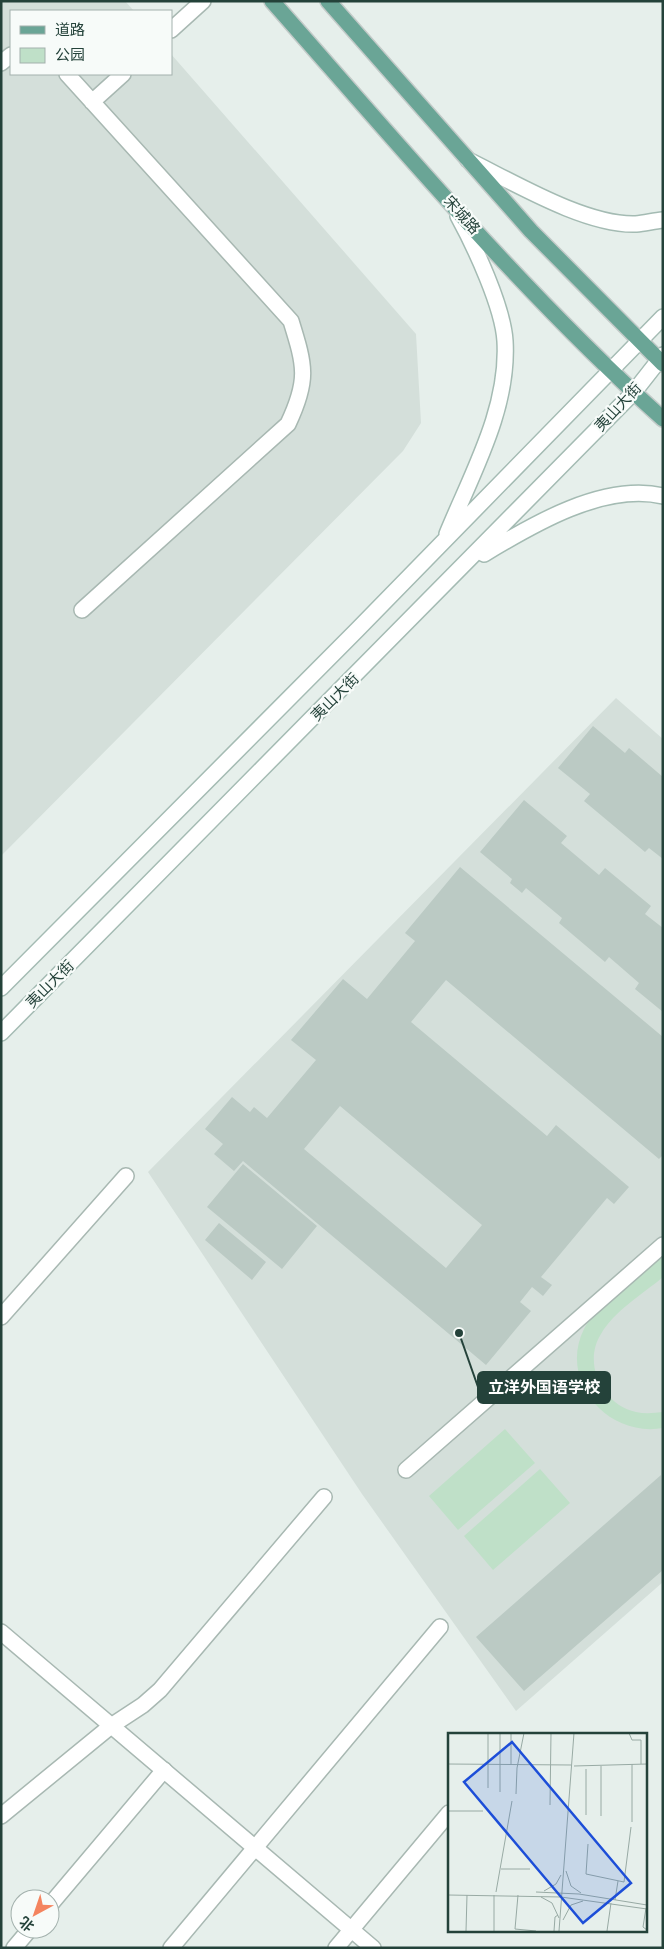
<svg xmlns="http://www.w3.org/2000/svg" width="664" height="1949" viewBox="0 0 664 1949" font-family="Helvetica,'Noto Sans SC',sans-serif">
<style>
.built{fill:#d4dfda}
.green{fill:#bfe0c8}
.building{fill:#bbcac4;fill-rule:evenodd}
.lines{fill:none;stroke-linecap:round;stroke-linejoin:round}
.lane-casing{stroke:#a8b8b2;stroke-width:18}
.street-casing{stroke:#a8b8b2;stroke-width:18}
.secondary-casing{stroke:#a4bbb3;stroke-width:18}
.primary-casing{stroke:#c2cac8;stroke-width:18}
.lane{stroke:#fff;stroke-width:15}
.street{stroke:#fff;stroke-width:15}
.secondary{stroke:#fff;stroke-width:15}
.primary{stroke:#6aa596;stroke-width:15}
.labels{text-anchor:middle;stroke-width:4.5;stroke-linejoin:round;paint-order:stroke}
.street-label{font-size:15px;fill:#24423a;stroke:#f7fbf9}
.inset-road{fill:none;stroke:#98aaa4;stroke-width:1}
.view{fill:#1d4ed8;fill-opacity:0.15;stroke:#1d4ed8;stroke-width:2.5}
.inset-edge{fill:none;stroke:#24423a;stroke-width:2.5}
.leader{fill:none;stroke:#24423a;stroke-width:2}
.callout-dot{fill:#24423a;stroke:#f7fbf9;stroke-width:2}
.callout{fill:#24423a;stroke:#24423a;stroke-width:2}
.callout-label{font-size:16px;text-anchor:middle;font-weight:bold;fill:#fff}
</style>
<rect width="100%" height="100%" fill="#e6efeb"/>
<path class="built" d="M1,1H125L134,11H11V74H171V54L416,334L421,423L403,451L1,856Z
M616,698L663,739V1582L516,1711L362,1494L148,1172Z"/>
<path class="green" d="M663,1256V1277C643,1294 614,1311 601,1334C582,1364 603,1405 636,1412C645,1414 654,1413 663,1412V1428C608,1438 558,1381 584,1329C597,1304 641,1274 663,1256Z
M505,1429L535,1463L458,1530L429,1496Z
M540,1469L570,1503L493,1570L464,1536Z"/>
<path class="building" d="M593,726L625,753L629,748L663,777V859L649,848L645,852L584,801L590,794L558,768Z
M524,800L567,836L561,843L599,875L605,868L651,906L645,914L663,928V1012L635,989L639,983L609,957L605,962L559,923L562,918L526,888L522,893L510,883L512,879L480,852Z
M460,867L663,1037V1155L659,1159L446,980L411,1022L547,1136L556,1125L629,1187L614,1204L607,1198L541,1277L552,1285L543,1296L532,1287L520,1302L531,1311L486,1365L243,1161L234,1171L214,1154L223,1144L205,1129L232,1097L250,1112L254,1107L267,1118L316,1060L291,1040L343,979L367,999L415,941L405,933ZM340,1106L482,1225L446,1268L304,1149Z
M243,1164L317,1226L282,1269L207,1207Z
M219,1223L266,1262L252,1280L205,1240Z
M661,1475L663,1570L524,1691L476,1637Z"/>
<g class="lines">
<defs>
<path id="lane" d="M171,30L203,1
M1,63L11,55
M67,74L291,321C305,366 309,380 288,424L82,610
M92,102L123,74
M1,1317L126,1176
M406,1470L663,1245
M50,1905L164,1770
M14,1948L30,1929
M171,1948L440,1627
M336,1948L449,1813"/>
<path id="street" d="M1,1632L373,1948
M1,1816L111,1726L143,1705L160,1690L324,1497"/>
<path id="secondary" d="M468,160C513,182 586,226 636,224C645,223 654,221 663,220
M447,534C472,473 509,409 505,341C503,307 475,247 458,216
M484,554C532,525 604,482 663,496
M1,988L357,630L663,317
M1,1033L634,392L663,355"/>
<path id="primary" d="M272,1C398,144 521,291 663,419
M328,1L531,231L663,364"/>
</defs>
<use href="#lane" class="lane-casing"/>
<use href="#street" class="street-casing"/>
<use href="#secondary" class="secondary-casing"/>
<use href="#primary" class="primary-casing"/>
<use href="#lane" class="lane"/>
<use href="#street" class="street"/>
<use href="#secondary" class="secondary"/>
<use href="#primary" class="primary"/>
</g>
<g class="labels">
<g class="street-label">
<text transform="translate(462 215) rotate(48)" y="5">宋城路</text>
<text transform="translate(618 407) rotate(-47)" y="5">夷山大街</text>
<text transform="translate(335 697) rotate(-45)" y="5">夷山大街</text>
<text transform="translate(50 984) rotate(-45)" y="5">夷山大街</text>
</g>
</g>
<g transform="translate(448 1733)">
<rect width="199" height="199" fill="#e6efeb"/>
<path class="inset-road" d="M181,0L184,7H193V31M0,31L123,32M63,31V0M126,33L199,31M40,55V0M52,59V0M68,61L69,35L76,0M102,72L103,0M0,78H35M138,82V36M153,83V33M184,89V31M140,111L138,141L176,149L183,94M53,136H82M118,138L123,153L133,160M96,158L108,151L113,142M48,159L64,68M88,159L131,161L199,172M0,162L113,164L199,176M70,162L67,196L88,198M93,164L104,170L111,185M167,167L170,148M198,175L195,194L199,197M115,187L123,172L135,168M18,198L19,162M46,198V162M106,198L107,184L110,182M111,198L126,0M159,198L163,170"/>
<path class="view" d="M64,9L183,150L135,190L16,49Z"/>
<rect width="199" height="199" class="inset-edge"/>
</g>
<path class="leader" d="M459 1333L478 1387"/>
<circle class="callout-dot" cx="459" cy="1333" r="5"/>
<rect class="callout" x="478" y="1372" width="132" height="31" rx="5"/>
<g class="callout-label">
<text x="544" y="1393">立洋外国语学校</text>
</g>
<rect width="664" height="1949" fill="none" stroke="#24423a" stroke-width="5"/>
<rect x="10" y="10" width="162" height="65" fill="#f7fbf9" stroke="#a3b1ad"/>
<rect x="20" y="26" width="25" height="8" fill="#6aa596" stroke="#a3b1ad"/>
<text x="55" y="35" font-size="15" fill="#24423a">道路</text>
<rect x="20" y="48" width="25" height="15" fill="#bfe0c8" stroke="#a3b1ad"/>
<text x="55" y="60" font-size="15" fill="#24423a">公园</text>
<g transform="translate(35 1914) rotate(220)"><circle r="24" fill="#f7fbf9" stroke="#a3b1ad"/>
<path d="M0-4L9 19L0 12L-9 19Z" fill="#f4845f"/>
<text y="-8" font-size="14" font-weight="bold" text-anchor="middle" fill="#24423a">北</text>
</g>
</svg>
